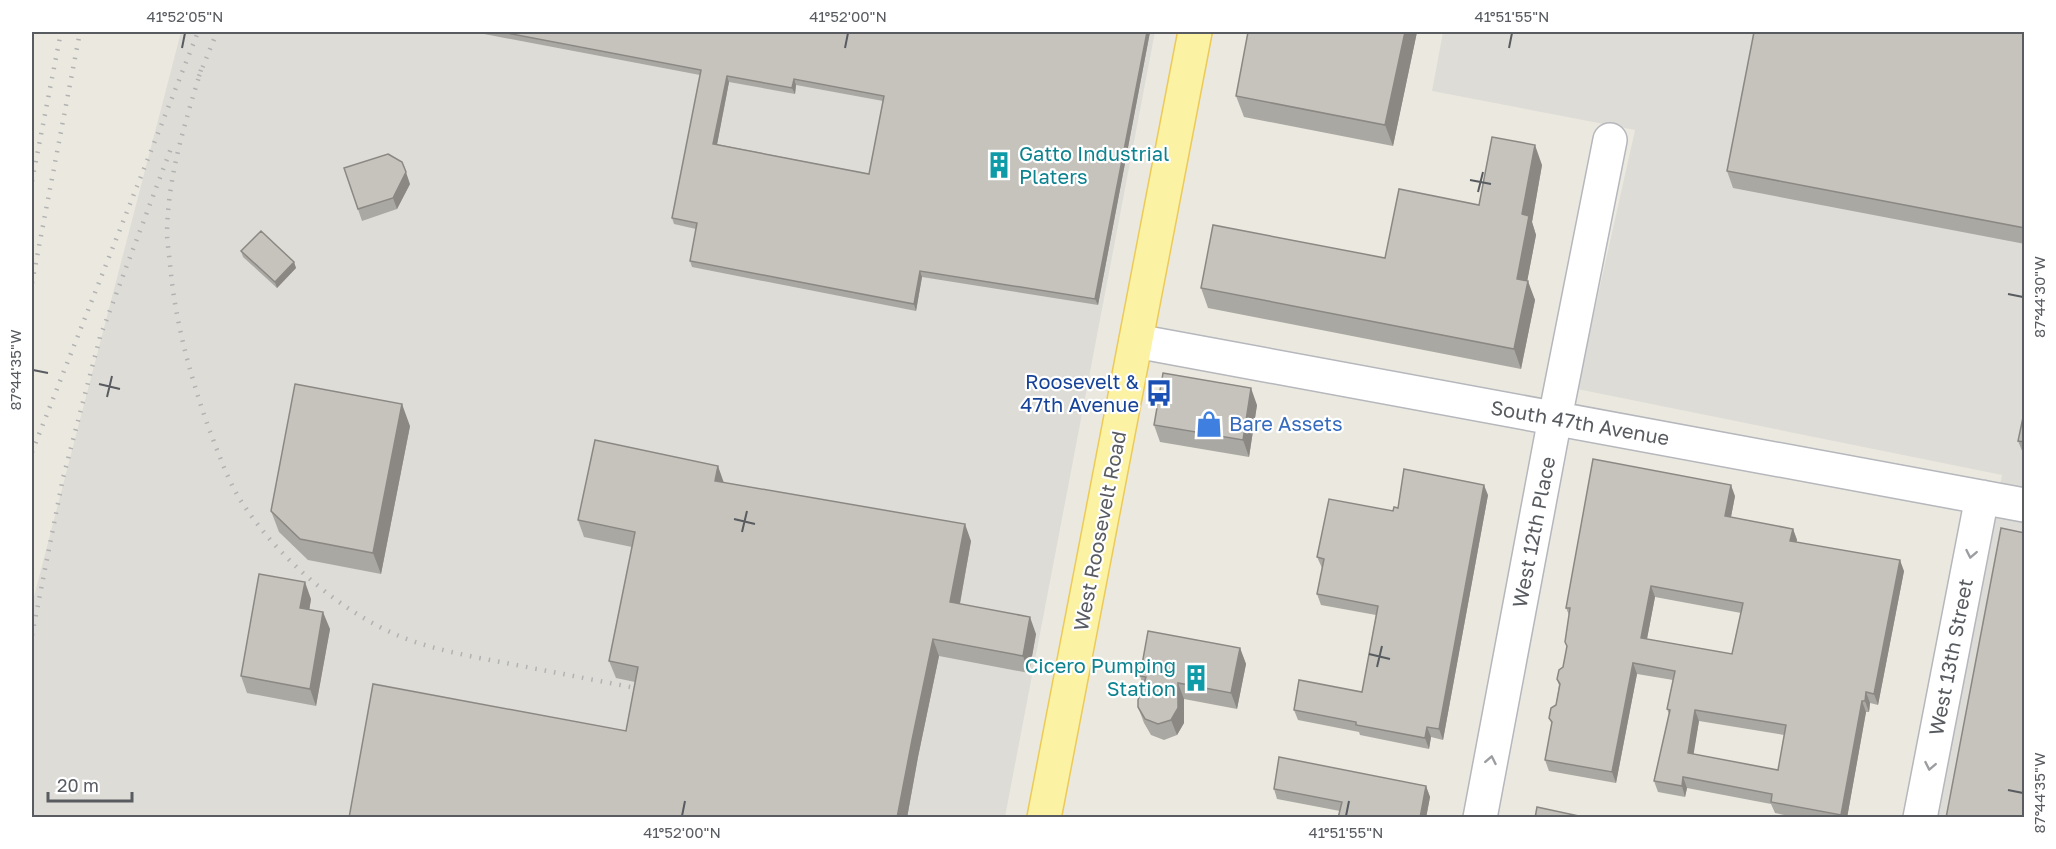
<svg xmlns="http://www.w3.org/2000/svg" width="2056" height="849" viewBox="0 0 2056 849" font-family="'Golos Text',sans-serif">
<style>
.industrial{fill:#dedcd7}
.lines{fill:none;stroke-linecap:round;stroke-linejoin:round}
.minor-casing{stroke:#b5b7bc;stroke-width:36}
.major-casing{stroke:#ecca58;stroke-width:36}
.minor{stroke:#fff;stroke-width:33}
.major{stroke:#fcf2a3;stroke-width:33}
.rail{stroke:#b1b2b2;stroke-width:4.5;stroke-dasharray:1.5 8;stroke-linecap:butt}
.wall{fill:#aaa8a3;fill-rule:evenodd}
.shaded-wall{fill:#8b8884}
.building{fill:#c6c3bd;stroke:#8b8884;stroke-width:1.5;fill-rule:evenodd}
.oneway{stroke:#9b9da0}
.ticks{fill:none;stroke:#585b60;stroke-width:2}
.labels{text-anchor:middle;stroke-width:4.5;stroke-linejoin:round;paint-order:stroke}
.culture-label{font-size:20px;fill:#0d838f;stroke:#fff;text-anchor:start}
.transit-label{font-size:20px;fill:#164399;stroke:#fff;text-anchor:end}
.street-label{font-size:20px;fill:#585b60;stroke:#fff}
.shop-label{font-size:20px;fill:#366cbe;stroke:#fff;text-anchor:start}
.neatline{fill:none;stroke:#585b60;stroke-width:2}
.ticks-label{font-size:15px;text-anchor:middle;fill:#585b60}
</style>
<rect width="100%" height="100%" fill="#ebe9df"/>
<path class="industrial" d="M181,32H1155L1005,817H32V604Z
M1443,32H2024V817H1938L2002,475L1577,389L1635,130L1432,91Z"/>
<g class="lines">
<defs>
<path id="minor" d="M1136,341L2024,505
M1480,818L1555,418L1610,140
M1920,818L1982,497"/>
<path id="major" d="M1044,818L1195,32"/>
</defs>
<use href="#minor" class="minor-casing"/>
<use href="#major" class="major-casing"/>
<use href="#minor" class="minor"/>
<use href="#major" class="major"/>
<path class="rail" d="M201,70C185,123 168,176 167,232C167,242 169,253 170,264C175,321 190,375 209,429C219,454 228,482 243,504C279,559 343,614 404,638C438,651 475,657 511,664C558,673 605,682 651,691
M199,76L217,32
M32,181L61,32
M32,283L80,32
M32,452L198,32
M32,635L63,478L100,337L173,143"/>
</g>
<path class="wall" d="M478,32H1150L1098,305L922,277L916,311L692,267L690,261L696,229L674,224L672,218L700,75L479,33ZM729,82L795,94L796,85L883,101L869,174L717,144Z
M1417,32L1393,146L1244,117L1236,96Z
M2025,32V244L1733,188L1727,171Z
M1542,165L1532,222L1536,235L1527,281L1535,300L1521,369L1208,308L1201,288L1385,258L1479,205Z
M344,168L410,184L397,209L362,221Z
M241,251L294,262L296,268L277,288L243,257Z
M1257,405L1249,457L1160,442L1154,425Z
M2025,408V458L2018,441Z
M410,426L381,574L308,560L279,532L271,511Z
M724,483L971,541L960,604L1036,634L1029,673L939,656L918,757L907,818H349L626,731L635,682L616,678L609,661L632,547L584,537L578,520Z
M1488,495L1443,740L1431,737L1429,749L1360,735L1359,732L1298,720L1294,710L1362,692L1376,615L1321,605L1317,594L1322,568L1317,557L1398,508Z
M1735,496L1731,517L1793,529L1797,540L1796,542L1904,571L1878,705L1870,703L1869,712H1866L1847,818H1799L1775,813L1771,804L1687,788L1685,797L1658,792L1654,781L1669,714L1667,709L1673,680L1637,674L1616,783L1549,771L1545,760L1552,724L1549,718L1556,705L1559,685L1557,679L1563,667L1567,648L1565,642L1569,615L1566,608ZM1655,597L1741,613L1732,654L1647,639ZM1699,721L1784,735L1778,770L1693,754Z
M311,599L309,610L330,629L316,706L247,693L241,676Z
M1240,648L1246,664L1237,709L1184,699V723L1177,735L1164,740L1151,735L1144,723L1138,707L1143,685L1140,676Z
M1426,786L1430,797L1426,818H1338L1340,811L1277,799L1274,789Z"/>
<path class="shaded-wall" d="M1147,32H1150L1098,305L1095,299Z
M1405,32H1417L1393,146L1385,125Z
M727,76L729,82L716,150L713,144Z
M794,79L796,85L795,94L792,88Z
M1535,145L1542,165L1532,222L1536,235L1524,298L1517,279L1522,214Z
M406,172L410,184L397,209L393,198Z
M294,262L296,268L277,288L275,282Z
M920,271L922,277L916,311L914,304Z
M1528,281L1535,300L1521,369L1514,349Z
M1251,388L1257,405L1249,457L1243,440Z
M402,404L410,426L381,574L373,553Z
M718,466L724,483L715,481Z
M1484,485L1488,495L1443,740L1439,729Z
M1731,485L1735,496L1729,527L1725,516Z
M965,524L971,541L957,619L950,602Z
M1793,529L1797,540L1794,552L1790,541Z
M1900,560L1904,571L1878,705L1874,694Z
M305,582L311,599L307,625L300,608Z
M1651,586L1655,597L1645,649L1641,638Z
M323,612L330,629L316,706L310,689Z
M1030,617L1036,634L1029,673L1023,656Z
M933,639L939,656L918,757L907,818H897L912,740Z
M1240,648L1246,664L1237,709L1231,693Z
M1633,663L1637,674L1616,783L1612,772Z
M1178,683L1184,699V723L1177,735L1171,720Z
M1866,692L1870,703L1869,712L1865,701Z
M1862,701L1866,712L1847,818H1842L1841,815Z
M1695,710L1699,721L1692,764L1688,753Z
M1427,727L1431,737L1429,749L1425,738Z
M1683,777L1687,788L1685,797L1682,786Z
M1426,786L1430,797L1426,818H1420Z"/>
<path class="building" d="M502,32H1147L1095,299L920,271L914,304L690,261L697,223L672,218L701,70ZM727,76L792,88L794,79L884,96L869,174L713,144Z
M1248,32H1405L1385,125L1236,96Z
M1754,32H2025V228L1727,171Z
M1492,137L1535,145L1522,214L1529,216L1517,279L1528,281L1514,349L1201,288L1213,225L1385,258L1399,189L1479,205Z
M388,154L402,162L406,172L393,198L358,209L344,168Z
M261,231L294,262L275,282L241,251Z
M1163,373L1251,388L1243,440L1154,425Z
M295,384L402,404L373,553L300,539L271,511Z
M2025,408V442L2018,441Z
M595,440L718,466L715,481L965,524L950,602L1030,617L1023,656L933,639L912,740L897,818H349L373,684L626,731L638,667L609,661L635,532L578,520Z
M1593,459L1731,485L1725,516L1793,529L1790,541L1900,560L1874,694L1866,692L1865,701H1862L1841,815L1771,802L1772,794L1683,777L1682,786L1654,781L1670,710L1667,709L1675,671L1633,663L1612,772L1545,760L1552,722L1549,718L1551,708L1556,705L1560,684L1557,679L1559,670L1563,667L1567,646L1565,642L1570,608H1566ZM1651,586L1743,603L1732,654L1641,638ZM1695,710L1786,725L1778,770L1688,753Z
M1404,469L1484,485L1439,729L1427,727L1425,738L1356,725V722L1294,710L1299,680L1362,692L1378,606L1317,594L1324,559L1317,557L1329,499L1393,511L1394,507L1398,508Z
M2001,528L2025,533V816L2024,818H1946Z
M259,574L305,582L300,608L323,612L310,689L241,676Z
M1148,631L1240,648L1231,693L1178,683V708L1171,720L1158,724L1145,719L1138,707V700L1146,677L1140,676Z
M1279,757L1426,786L1420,818H1338L1342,802L1274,789Z
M1537,807L1588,818H1535Z"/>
<defs><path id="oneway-chevron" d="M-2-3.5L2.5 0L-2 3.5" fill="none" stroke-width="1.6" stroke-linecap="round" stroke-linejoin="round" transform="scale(1.5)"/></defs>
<g class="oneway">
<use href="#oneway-chevron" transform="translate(1971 554) rotate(101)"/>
<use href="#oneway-chevron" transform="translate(1491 760) rotate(-79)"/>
<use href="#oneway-chevron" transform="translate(1930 766) rotate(101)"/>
</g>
<path class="ticks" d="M182,48L185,33M845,48L848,33M1509,48L1512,33M1470,180L1491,184M1478,192L1483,172M2008,294L2023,297M33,370L48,373M99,384L120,389M107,397L112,376M734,519L755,524M742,532L747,511M1369,654L1390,659M1377,667L1382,646M2008,790L2023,793M682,816L685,801M1346,816L1349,801"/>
<defs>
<symbol id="building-bare" viewBox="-9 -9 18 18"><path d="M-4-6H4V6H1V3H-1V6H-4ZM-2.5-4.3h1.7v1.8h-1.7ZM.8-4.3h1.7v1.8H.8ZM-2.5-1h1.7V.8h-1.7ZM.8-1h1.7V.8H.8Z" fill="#0f9aa8" stroke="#fff" stroke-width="2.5" paint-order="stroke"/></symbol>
<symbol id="bus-bare" viewBox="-9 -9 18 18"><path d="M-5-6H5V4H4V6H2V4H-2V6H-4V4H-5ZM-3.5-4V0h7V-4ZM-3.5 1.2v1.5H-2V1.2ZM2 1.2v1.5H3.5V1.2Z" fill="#1a4fb4" stroke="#fff" stroke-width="2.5" paint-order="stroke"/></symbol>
<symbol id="shop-bare" viewBox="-9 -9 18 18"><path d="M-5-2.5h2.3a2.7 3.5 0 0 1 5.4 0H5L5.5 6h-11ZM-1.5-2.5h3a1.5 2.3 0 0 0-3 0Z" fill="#3f7fe0" stroke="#fff" stroke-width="2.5" paint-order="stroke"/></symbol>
</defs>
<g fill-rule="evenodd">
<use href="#building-bare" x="980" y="146" width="38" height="38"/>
<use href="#bus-bare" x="1140" y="374" width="38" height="38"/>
<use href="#shop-bare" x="1190" y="405" width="38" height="38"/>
<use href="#building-bare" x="1177" y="659" width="38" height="38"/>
</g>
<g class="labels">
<g class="culture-label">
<text x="1019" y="161">Gatto Industrial<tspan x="1019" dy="23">Platers</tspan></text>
<text x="1176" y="673" text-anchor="end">Cicero Pumping<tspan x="1176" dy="23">Station</tspan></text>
</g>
<g class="transit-label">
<text x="1139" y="389">Roosevelt &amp;<tspan x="1139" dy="23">47th Avenue</tspan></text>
</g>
<g class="street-label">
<text transform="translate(1580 423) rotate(10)" y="7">South 47th Avenue</text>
<text transform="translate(1100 531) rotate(-79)" y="7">West Roosevelt Road</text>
<text transform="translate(1534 532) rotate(-79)" y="7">West 12th Place</text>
<text transform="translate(1951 657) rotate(-79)" y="7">West 13th Street</text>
</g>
<g class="shop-label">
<text x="1229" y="431">Bare Assets</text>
</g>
</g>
<rect width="2056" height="849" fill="none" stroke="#ffffff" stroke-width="66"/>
<path d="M48 792v9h84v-9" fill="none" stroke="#585b60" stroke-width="3"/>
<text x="57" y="792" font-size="18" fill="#585b60" stroke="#ffffff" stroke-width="4.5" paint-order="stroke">20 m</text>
<rect x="33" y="33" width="1990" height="783" class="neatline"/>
<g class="ticks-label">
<text x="185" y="22">41°52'05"N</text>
<text x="848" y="22">41°52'00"N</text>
<text x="1512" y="22">41°51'55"N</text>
<text transform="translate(2040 297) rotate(-90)" y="5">87°44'30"W</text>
<text transform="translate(16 370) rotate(-90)" y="5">87°44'35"W</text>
<text transform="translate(2040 793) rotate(-90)" y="5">87°44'35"W</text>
<text x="682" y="838">41°52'00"N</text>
<text x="1346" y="838">41°51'55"N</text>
</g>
</svg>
